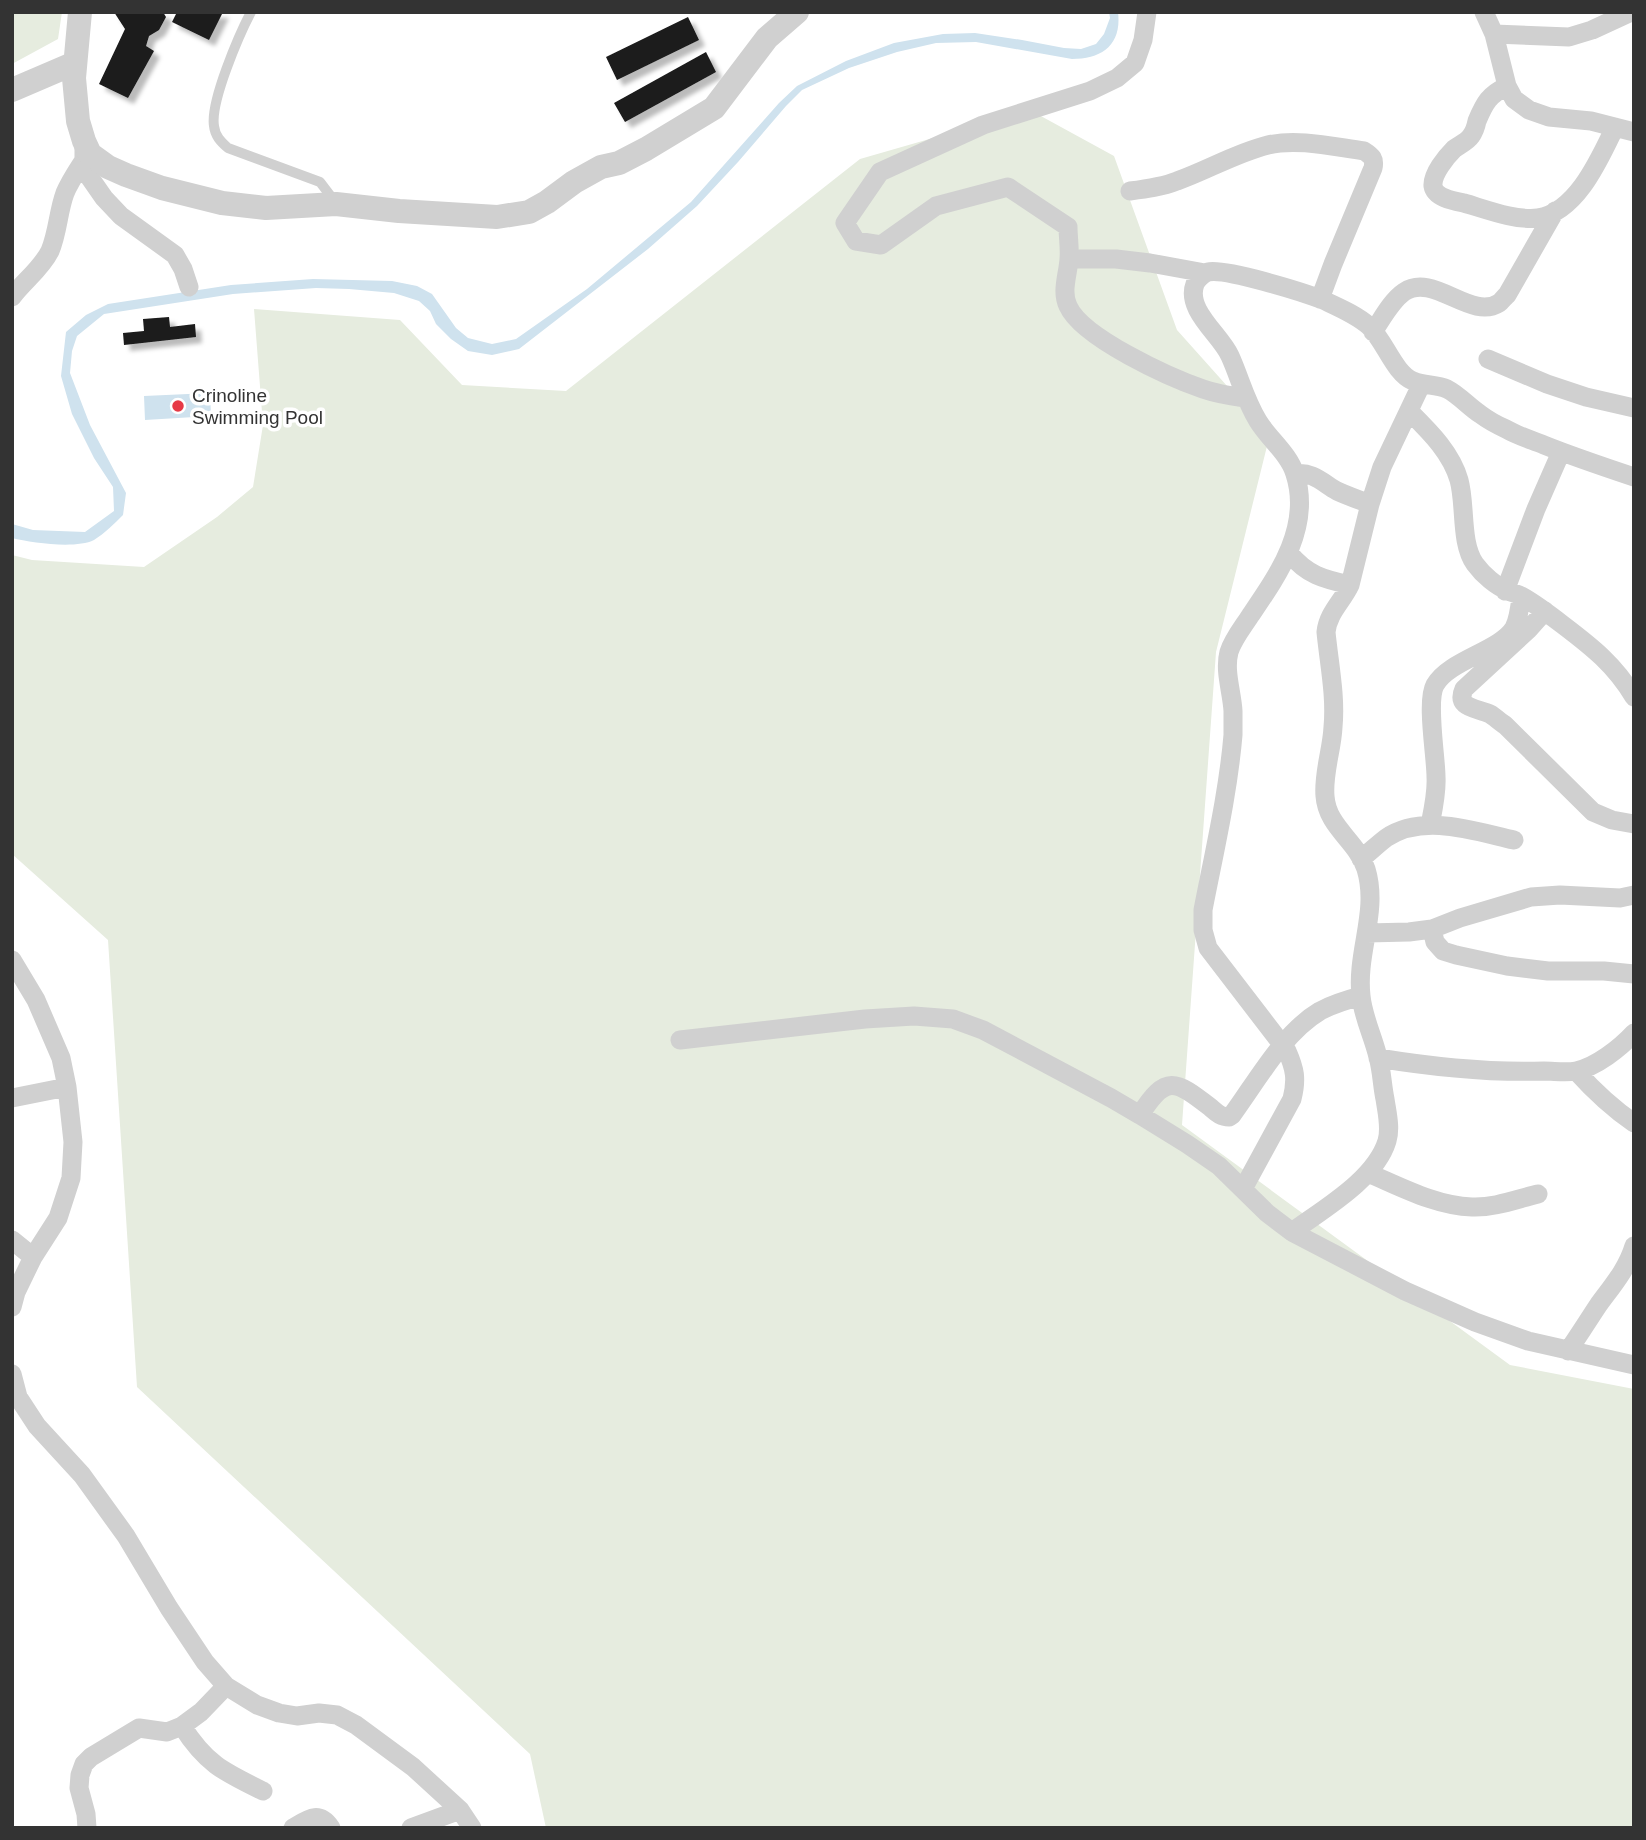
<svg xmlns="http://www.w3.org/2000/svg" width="1646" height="1840" viewBox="0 0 1646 1840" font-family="Arial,sans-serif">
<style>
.green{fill:#e6ecdf}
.water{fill:#cfe2ee}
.building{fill:#1a1a1a;filter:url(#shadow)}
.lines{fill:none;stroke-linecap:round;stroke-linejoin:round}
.service{stroke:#d0d0d0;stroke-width:10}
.minor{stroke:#d0d0d0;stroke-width:19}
.tertiary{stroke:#d0d0d0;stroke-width:24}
.poi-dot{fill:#e63946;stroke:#fff;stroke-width:2.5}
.labels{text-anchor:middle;stroke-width:7;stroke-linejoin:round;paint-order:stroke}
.poi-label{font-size:19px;fill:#333;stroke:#fff;text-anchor:start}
</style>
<defs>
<filter id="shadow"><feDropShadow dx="6" dy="6" stdDeviation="2" flood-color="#0004"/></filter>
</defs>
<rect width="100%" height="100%" fill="#fff"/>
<path class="green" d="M12,12H62L58,39L12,64Z
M1039,115L1114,156L1177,330L1270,434L1216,652L1182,1125L1510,1365L1634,1389V1828H546L530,1754L137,1387L108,940L12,854V555L32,560L144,567L217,517L253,487L263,425L254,309L400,320L462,385L566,391L860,159L978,125Z"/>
<path class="water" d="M1109,12H1118C1122,45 1102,59 1072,59L976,42L936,43L897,52L849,68L802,90L786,106L738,162L697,206L648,249L519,349L492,355L468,351L451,339L436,324L430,311L419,301L394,293L349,289L316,288L233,294L104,314L77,336L72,351L70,373L90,425L126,493L123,515C114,524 105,533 94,540C76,549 32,543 12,538V524L33,530L85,532L114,511L113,487L94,458L72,414L61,376L66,332L86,315L108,304L231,285L313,279L392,281L417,286L432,294L456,328L468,338L492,344L516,339L587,289L691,202L779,103L797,86L846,61L894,43L943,34L975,33L1022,40L1064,48L1081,49L1096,44L1104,34L1110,18Z
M210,393L211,416L145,420L144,396Z"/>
<path class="building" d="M114,12H163L166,17L159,30L149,36L146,46L154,51L128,98L99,84L125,29Z
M177,12H223L209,40L172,22Z
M688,17L699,40L617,80L606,57Z
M706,52L716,72L625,122L614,103Z
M169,317L170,327L195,324L196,337L124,345L123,333L144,331L143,319Z"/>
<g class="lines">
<path class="service" d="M251,12C239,35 210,102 214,126C215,136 221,142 228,148L320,182L336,203"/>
<path class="minor" d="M1147,12L1143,40L1135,63L1117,78L1090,91L983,125L880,172L845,223L856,241L881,245L936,206L1008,187L1068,227C1068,237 1070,248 1069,259C1068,275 1061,291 1068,306C1082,338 1171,378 1203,389C1217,394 1231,396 1245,398
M1484,12L1494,34L1507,86L1514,99L1529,110L1549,117L1591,121L1634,132
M1494,34L1569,37L1592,30L1631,12
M1507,86C1489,95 1485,102 1477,121C1476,126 1474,132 1471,136C1467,142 1459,145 1454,149C1446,157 1432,174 1433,186C1435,198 1454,201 1464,203C1485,209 1516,221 1538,218C1577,212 1600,158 1615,127
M84,142V160L88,175L104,198L121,216L175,255L183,269L189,287
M1130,191C1146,189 1162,187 1177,181C1208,170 1236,153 1268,145C1298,138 1334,147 1364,151C1372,156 1375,159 1373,168L1333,264L1320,299
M1069,259H1116L1150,263L1205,273
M12,297C24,281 41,269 50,251C58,232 58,212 65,193C70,181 77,171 84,160
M1373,332C1382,319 1391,301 1404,292C1433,272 1471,321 1499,303C1502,301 1504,297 1507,295L1555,211
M1488,359L1547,384L1586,397L1634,408
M1409,411C1429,431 1451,452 1459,480C1466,505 1460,543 1475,564C1483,575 1496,586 1508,591C1513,593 1518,594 1523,597C1537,605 1550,615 1563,625C1592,647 1615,665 1634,697
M1295,474C1312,471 1323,483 1337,491C1348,496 1359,500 1370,504
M1289,553C1307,575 1323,579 1350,585
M1505,591L1536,509L1561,452
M1545,611L1529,629L1464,689C1455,709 1478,708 1490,714C1495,717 1500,722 1505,725L1593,812L1612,820L1634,824
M1430,825C1433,810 1437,793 1436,777C1436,756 1426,701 1435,685C1449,660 1500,651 1514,628C1519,618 1520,606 1521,596
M1361,859C1370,852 1378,844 1386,838C1423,813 1474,831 1514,840
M1432,929L1435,942L1443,951L1456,955L1507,966L1548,971H1604L1634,974
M1367,933L1409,932L1432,929L1460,918L1531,897L1560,895L1620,898L1634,895
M12,960L36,1000L61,1058L67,1087L73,1142L71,1178L58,1218L33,1257L16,1292L12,1307
M680,1040L865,1019L914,1016L953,1019L983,1030L1111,1098L1140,1115L1187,1144L1219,1166L1267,1213L1292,1232L1405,1291L1475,1322L1528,1341L1634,1365
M1378,1058C1433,1067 1488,1073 1544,1071C1554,1071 1566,1073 1576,1071C1596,1067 1620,1048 1634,1033
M1576,1071C1594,1091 1612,1108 1634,1123
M12,1098L67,1087
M1140,1115C1166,1074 1175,1080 1210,1107C1216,1112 1220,1117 1229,1117L1232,1115C1257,1081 1283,1033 1320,1011C1333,1004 1346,1000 1361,996
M1368,1173C1401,1187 1436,1206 1472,1207C1494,1208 1517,1199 1538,1194
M1243,1189L1292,1099C1297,1079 1295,1069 1287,1051L1208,948L1203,930V910C1214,853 1228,794 1233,735C1233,727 1233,719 1233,711C1232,692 1224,671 1229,652C1233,639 1243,627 1250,616C1278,575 1312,527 1295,474C1289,454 1269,439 1258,421C1245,400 1240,378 1230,356C1221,335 1185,310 1195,284C1197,279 1203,274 1208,272C1225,268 1303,292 1323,300C1338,307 1357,315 1369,326C1385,341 1394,373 1413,381C1424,386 1436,384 1447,389C1459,395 1469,407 1480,414C1488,420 1497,425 1506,429C1518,436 1532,440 1544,445C1574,457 1604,467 1634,477
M1292,1232C1323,1209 1375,1180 1387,1141C1391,1128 1387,1113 1385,1099C1382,1085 1382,1071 1378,1057C1373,1036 1363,1017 1361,996C1356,952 1379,912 1366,869C1357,841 1327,827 1325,796C1323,773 1332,750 1333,727C1336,696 1329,663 1326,632C1328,613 1342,602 1350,585L1370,504L1382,467L1421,385
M12,1240L33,1257
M1568,1351C1579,1335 1589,1319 1599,1304C1613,1285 1627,1269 1634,1246
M12,1374L18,1397L37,1426L82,1475L126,1536L169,1608L205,1662L226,1686L257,1705L279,1713L297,1716L319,1713L337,1715L356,1725L413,1767L460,1810L472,1828
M182,1726C206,1764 224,1772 263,1791
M87,1828L86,1814L79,1788L80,1775L84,1764L91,1757L139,1728L167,1732L182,1726L201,1712L226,1686
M293,1828C308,1819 319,1810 331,1828
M411,1828L460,1810"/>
<path class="tertiary" d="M80,12L74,78L78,121L84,141L90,154L108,167L126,175L162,188L222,203L266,208L336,204L399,211L497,217L529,212L547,202L574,182L601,167L619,163L646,149L714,108L767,38L797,12
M12,90L75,63"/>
</g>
<circle class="poi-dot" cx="178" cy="406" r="7"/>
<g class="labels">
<g class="poi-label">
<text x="192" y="402">Crinoline<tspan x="192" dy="22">Swimming Pool</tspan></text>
</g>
</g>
<rect width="1646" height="1840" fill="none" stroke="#333333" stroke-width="28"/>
</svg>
